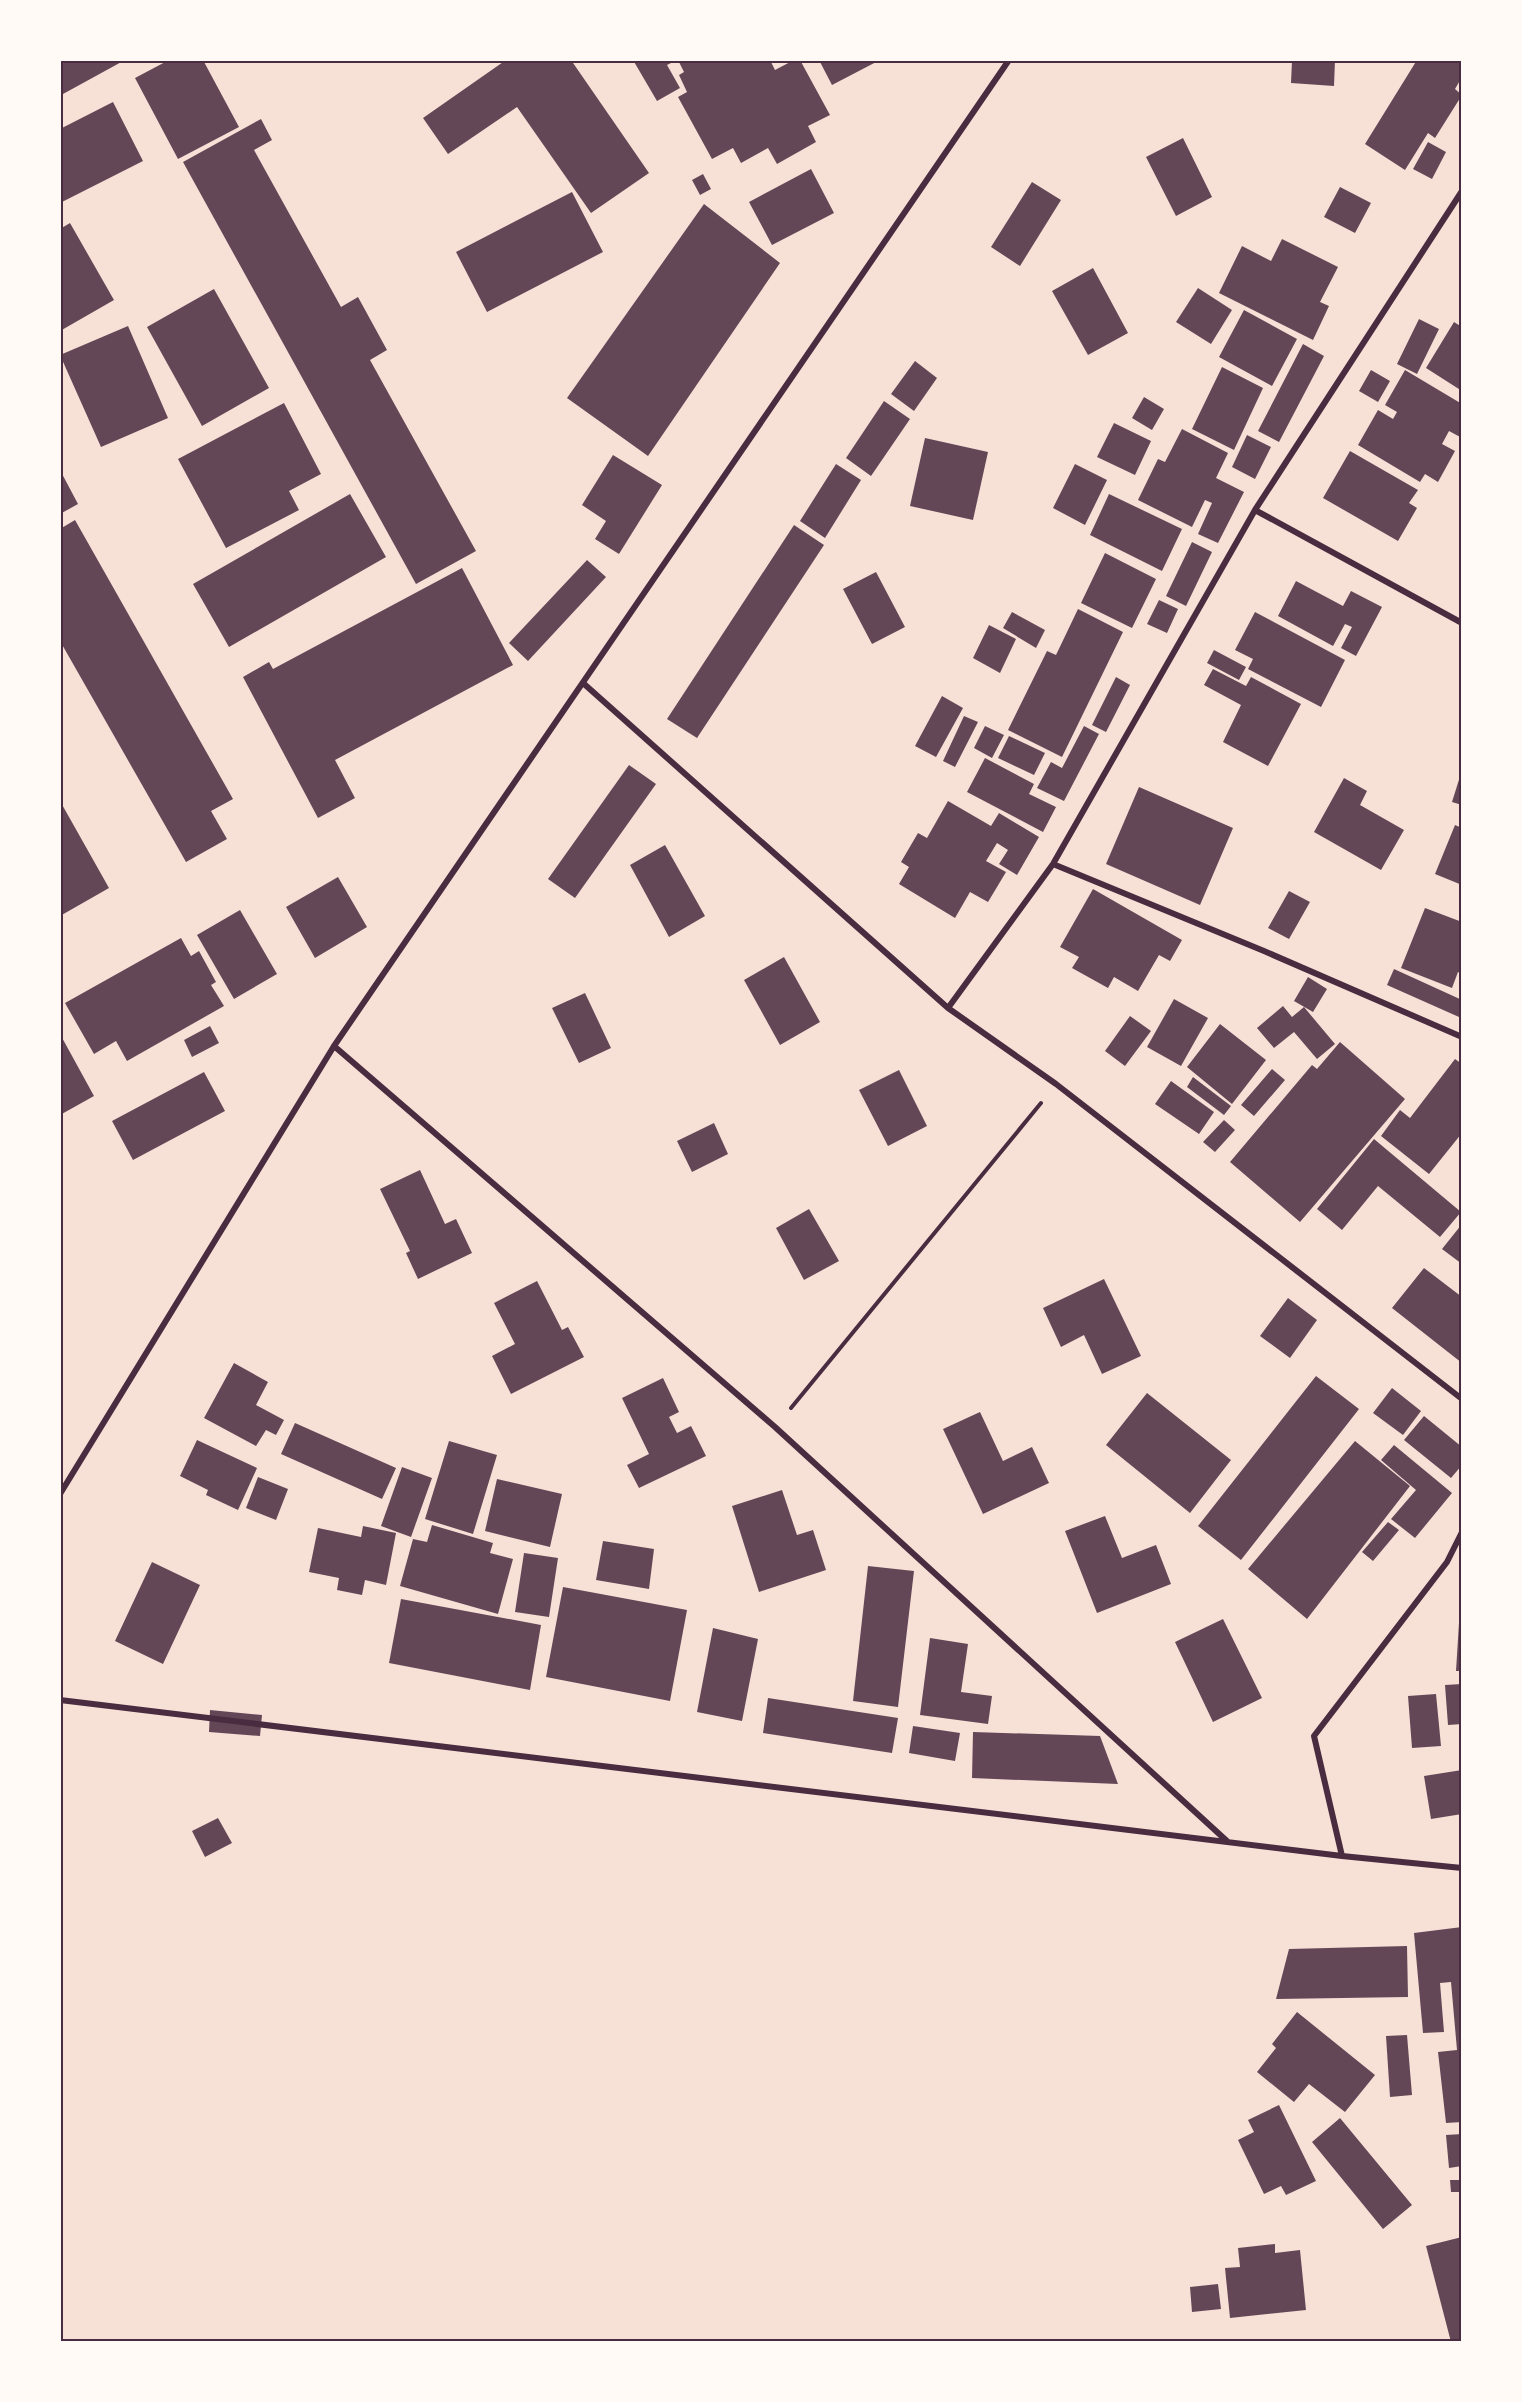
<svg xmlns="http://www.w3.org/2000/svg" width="1522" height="2402" viewBox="0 0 1522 2402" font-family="Raleway,sans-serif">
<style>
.building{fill:#644757}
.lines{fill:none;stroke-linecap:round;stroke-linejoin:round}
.path{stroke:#4a2c40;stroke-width:4}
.minor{stroke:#4a2c40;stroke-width:6}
.neatline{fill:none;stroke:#4a2c40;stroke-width:2}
</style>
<rect width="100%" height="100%" fill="#f7e1d7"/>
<path class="building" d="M60,60H125L63,94L60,89Z
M169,60H203L239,127L178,159L135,78Z
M506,60H571L649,173L591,213L517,107L448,154L423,118Z
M633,60H672L673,62L667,65L680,88L657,101Z
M678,60H770L775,70L794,60H800L830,115L808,126L816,142L777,164L768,148L741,163L733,148L712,159L678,97L687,92L679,75L684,72Z
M819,60H880L832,85Z
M1292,60H1335L1334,86L1291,83Z
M1417,60H1462V77L1455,89L1462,95L1435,138L1428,133L1405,170L1365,144Z
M113,102L143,161L60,203V129Z
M261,119L272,140L254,150L341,307L358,297L387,350L370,360L476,551L416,584L183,162Z
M1183,138L1212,197L1176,216L1146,157Z
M1428,142L1446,152L1432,179L1413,169Z
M811,169L834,213L772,245L749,202Z
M703,174L711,189L700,195L692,180Z
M1032,182L1061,200L1020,266L991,247Z
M1340,187L1371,203L1355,233L1324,217Z
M572,192L603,252L487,312L456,252Z
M704,204L780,263L648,456L567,398Z
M70,223L114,300L60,331V229Z
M1282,239L1338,267L1320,302L1329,306L1313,340L1219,293L1242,246L1271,261Z
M1093,268L1128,333L1088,355L1052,291Z
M1198,288L1232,310L1211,344L1176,322Z
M214,289L269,388L202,426L147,327Z
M1244,310L1297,339L1272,386L1219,357Z
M1419,319L1439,329L1417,374L1397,364Z
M1454,322L1462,327V391L1426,368Z
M128,326L168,418L101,447L60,355Z
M1303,344L1324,356L1279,442L1258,431Z
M915,361L937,378L914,411L891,394Z
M1222,367L1263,388L1234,450L1192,429Z
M1371,370L1390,381L1378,402L1359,391Z
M1405,370L1462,404V438L1449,431L1442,444L1455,451L1438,482L1425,474L1420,482L1358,445L1378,410L1393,419L1397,412L1385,405Z
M1144,397L1164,409L1152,430L1132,418Z
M884,401L910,419L871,476L846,458Z
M284,403L321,474L289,491L299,510L226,548L178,459Z
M1114,423L1151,441L1135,475L1097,457Z
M1182,429L1228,453L1216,478L1244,492L1218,543L1198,534L1212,503L1205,500L1192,527L1138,500L1158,459L1165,462Z
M1247,435L1271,447L1255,479L1232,467Z
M925,438L988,452L973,520L910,506Z
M1350,451L1418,490L1409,503L1417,508L1398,541L1323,498Z
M613,455L662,485L619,554L595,539L606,521L582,505Z
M836,464L861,480L825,538L800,521Z
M1075,464L1107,480L1085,525L1053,508Z
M60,470L78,504L60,514Z
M350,494L386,557L229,647L193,584Z
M1109,494L1182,529L1162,571L1090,535Z
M75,520L233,799L211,811L227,839L186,862L60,641V529Z
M794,525L824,545L697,738L667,719Z
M1192,542L1212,552L1186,606L1166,596Z
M1105,553L1156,579L1132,628L1081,603Z
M587,560L606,577L528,661L509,643Z
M462,568L513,665L335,760L355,798L318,818L243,677L269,662L273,669Z
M876,572L905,627L872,644L843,589Z
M1296,581L1343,606L1351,591L1382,607L1356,656L1341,648L1352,627L1345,624L1333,646L1278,616Z
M1159,600L1178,609L1167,633L1147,624Z
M1078,609L1123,632L1062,757L1008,730L1047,651L1056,655Z
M1012,612L1045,630L1036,648L1003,628Z
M1255,612L1345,660L1321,707L1248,669L1253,659L1235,650Z
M989,625L1016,639L1000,673L973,658Z
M1214,650L1246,667L1239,680L1207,663Z
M1213,669L1246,686L1251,677L1301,704L1268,766L1223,742L1241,705L1204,685Z
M1116,677L1130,685L1106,732L1092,725Z
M942,696L963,708L936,757L915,746Z
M964,716L978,722L955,767L943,761Z
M985,726L1004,735L992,758L974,748Z
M1084,726L1099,734L1064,801L1037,788L1051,762L1062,768Z
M1009,736L1045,753L1034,775L998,758Z
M985,758L1034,784L1029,794L1056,807L1043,832L967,792Z
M629,765L656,784L575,898L548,879Z
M1462,770V805L1452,802Z
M1344,778L1367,791L1360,805L1404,830L1381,870L1314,832Z
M1139,787L1233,828L1200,905L1106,864Z
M60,801L109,888L60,916Z
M948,801L991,826L999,813L1039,837L1017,875L999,864L1008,850L997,843L986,861L1006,872L988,902L970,892L955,918L899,884L909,867L901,862L918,833L927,838Z
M1455,825L1462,828V885L1435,874Z
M665,845L705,916L669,937L630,865Z
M338,877L367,927L315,958L286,907Z
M1093,889L1182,940L1170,961L1159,955L1138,991L1114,977L1108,988L1072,968L1079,957L1060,947Z
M1289,891L1310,902L1289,939L1268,928Z
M1425,908L1462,922V974L1458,972L1452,988L1401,968Z
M240,910L277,974L234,999L197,935Z
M181,938L191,956L199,951L216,982L211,985L224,1006L127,1061L116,1041L94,1054L65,1003Z
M784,957L820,1022L780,1045L744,980Z
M1394,969L1462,1000V1010L1459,1017L1387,985Z
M1308,977L1327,989L1313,1012L1294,1001Z
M585,993L611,1048L579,1063L552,1008Z
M1174,999L1208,1018L1181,1066L1147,1047Z
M1283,1006L1292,1017L1304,1007L1335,1044L1317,1059L1294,1032L1274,1048L1257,1028Z
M1130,1016L1151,1031L1125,1066L1105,1051Z
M1220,1024L1266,1060L1232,1104L1187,1067Z
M210,1026L219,1043L192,1057L184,1040Z
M60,1034L94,1096L60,1115Z
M1340,1042L1405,1099L1300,1222L1230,1162L1312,1065L1317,1069Z
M1455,1059L1462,1064V1133L1429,1174L1381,1136L1400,1110L1410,1118Z
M1272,1069L1285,1080L1254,1116L1241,1105Z
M899,1070L927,1126L888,1146L859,1090Z
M204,1072L225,1111L133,1160L112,1121Z
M1193,1077L1231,1106L1224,1115L1187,1087Z
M1171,1081L1214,1112L1199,1134L1155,1104Z
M1224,1120L1235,1130L1215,1152L1203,1142Z
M714,1123L728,1154L692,1172L677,1141Z
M1374,1139L1461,1212L1440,1237L1378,1186L1342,1230L1317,1209Z
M420,1170L445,1224L456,1219L472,1253L418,1279L406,1253L410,1251L380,1189Z
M809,1209L839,1261L804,1280L776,1228Z
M1462,1224V1264L1442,1249Z
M1424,1268L1462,1297V1363L1392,1308Z
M1104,1279L1141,1356L1102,1374L1084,1335L1061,1347L1043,1308Z
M537,1281L562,1330L568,1327L584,1357L511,1394L492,1356L515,1344L494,1303Z
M1288,1298L1317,1320L1290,1358L1260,1336Z
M234,1363L268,1382L256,1405L284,1420L276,1435L266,1430L256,1446L204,1418Z
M1316,1376L1359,1409L1241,1560L1198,1526Z
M663,1378L679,1412L669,1417L677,1433L691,1426L706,1456L639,1488L627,1465L649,1454L622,1398Z
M1392,1388L1421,1411L1403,1435L1373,1413Z
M1147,1393L1231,1460L1190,1513L1106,1445Z
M980,1412L1003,1461L1032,1447L1049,1483L983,1514L943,1429Z
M1424,1416L1462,1447V1465L1451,1478L1404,1440Z
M295,1423L396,1468L382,1499L281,1454Z
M197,1440L257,1468L238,1510L206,1495L208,1490L180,1476Z
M449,1441L497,1455L473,1534L425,1519Z
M1355,1441L1410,1486L1307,1619L1248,1569Z
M1394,1445L1452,1493L1415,1538L1391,1519L1416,1490L1381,1460Z
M402,1467L432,1478L411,1537L381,1526Z
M258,1477L288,1489L276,1520L246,1508Z
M497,1479L562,1494L550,1547L485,1531Z
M782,1490L797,1535L813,1530L826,1570L759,1592L732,1506Z
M1105,1516L1122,1558L1156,1545L1171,1584L1097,1613L1065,1531Z
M1388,1522L1399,1530L1373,1561L1362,1552Z
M432,1525L493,1543L490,1553L513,1559L498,1614L400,1586L413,1539L427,1542Z
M363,1526L396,1533L386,1585L365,1580L362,1595L337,1590L339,1578L309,1572L318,1528L361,1537Z
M603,1541L654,1549L649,1589L596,1580Z
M524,1553L558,1558L549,1617L515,1612Z
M152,1562L200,1585L163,1664L115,1641Z
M868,1566L914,1571L898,1707L853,1701Z
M563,1587L687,1610L670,1701L546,1677Z
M401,1599L541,1625L530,1690L389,1663Z
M1460,1607H1462V1671H1456Z
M1223,1619L1262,1698L1213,1722L1175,1642Z
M713,1628L758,1639L742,1721L697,1712Z
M930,1638L968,1644L961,1692L992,1696L988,1724L920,1715Z
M1462,1684V1724L1448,1725L1445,1685Z
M1436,1694L1441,1746L1412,1748L1408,1696Z
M768,1698L898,1718L892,1753L763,1733Z
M210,1710L262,1715L260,1736L209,1732Z
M913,1726L960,1733L955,1761L909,1753Z
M973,1732L1100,1736L1118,1784L972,1778Z
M1462,1770V1814L1431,1819L1424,1776Z
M218,1818L232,1843L205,1857L192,1831Z
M1462,1927V2122L1446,2123L1438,2052L1457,2050L1451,1982L1440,1983L1444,2032L1423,2033L1414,1933Z
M1407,1946L1408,1997L1276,1999L1289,1949Z
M1297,2012L1375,2075L1345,2112L1309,2084L1294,2102L1257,2072L1276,2048L1272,2044Z
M1407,2035L1412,2095L1390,2097L1386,2036Z
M1279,2105L1316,2181L1286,2195L1281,2186L1264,2194L1238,2140L1254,2132L1248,2120Z
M1340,2118L1412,2205L1383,2229L1312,2142Z
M1462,2134V2166L1449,2168L1446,2135Z
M1450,2180H1462V2192H1451Z
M1462,2237V2342H1451L1426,2246Z
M1275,2244V2253L1300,2250L1306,2310L1230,2318L1225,2268L1240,2267L1238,2248Z
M1218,2284L1221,2309L1192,2312L1190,2287Z"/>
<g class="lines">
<path class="path" d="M791,1408L1041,1103"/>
<path class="minor" d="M1255,510L1462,623
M583,683L948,1008L1056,1084L1462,1399
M1053,864L1264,951L1462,1037
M948,1008L1053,864L1255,510L1462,191
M334,1046L775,1427L1228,1842
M60,1494L334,1046L1009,60
M60,1700L1342,1856L1462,1868
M1342,1856L1314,1736L1447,1562L1462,1532"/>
</g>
<rect width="1522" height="2402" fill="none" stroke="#fffaf5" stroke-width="123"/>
<rect x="62" y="62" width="1398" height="2278" class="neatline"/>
</svg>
